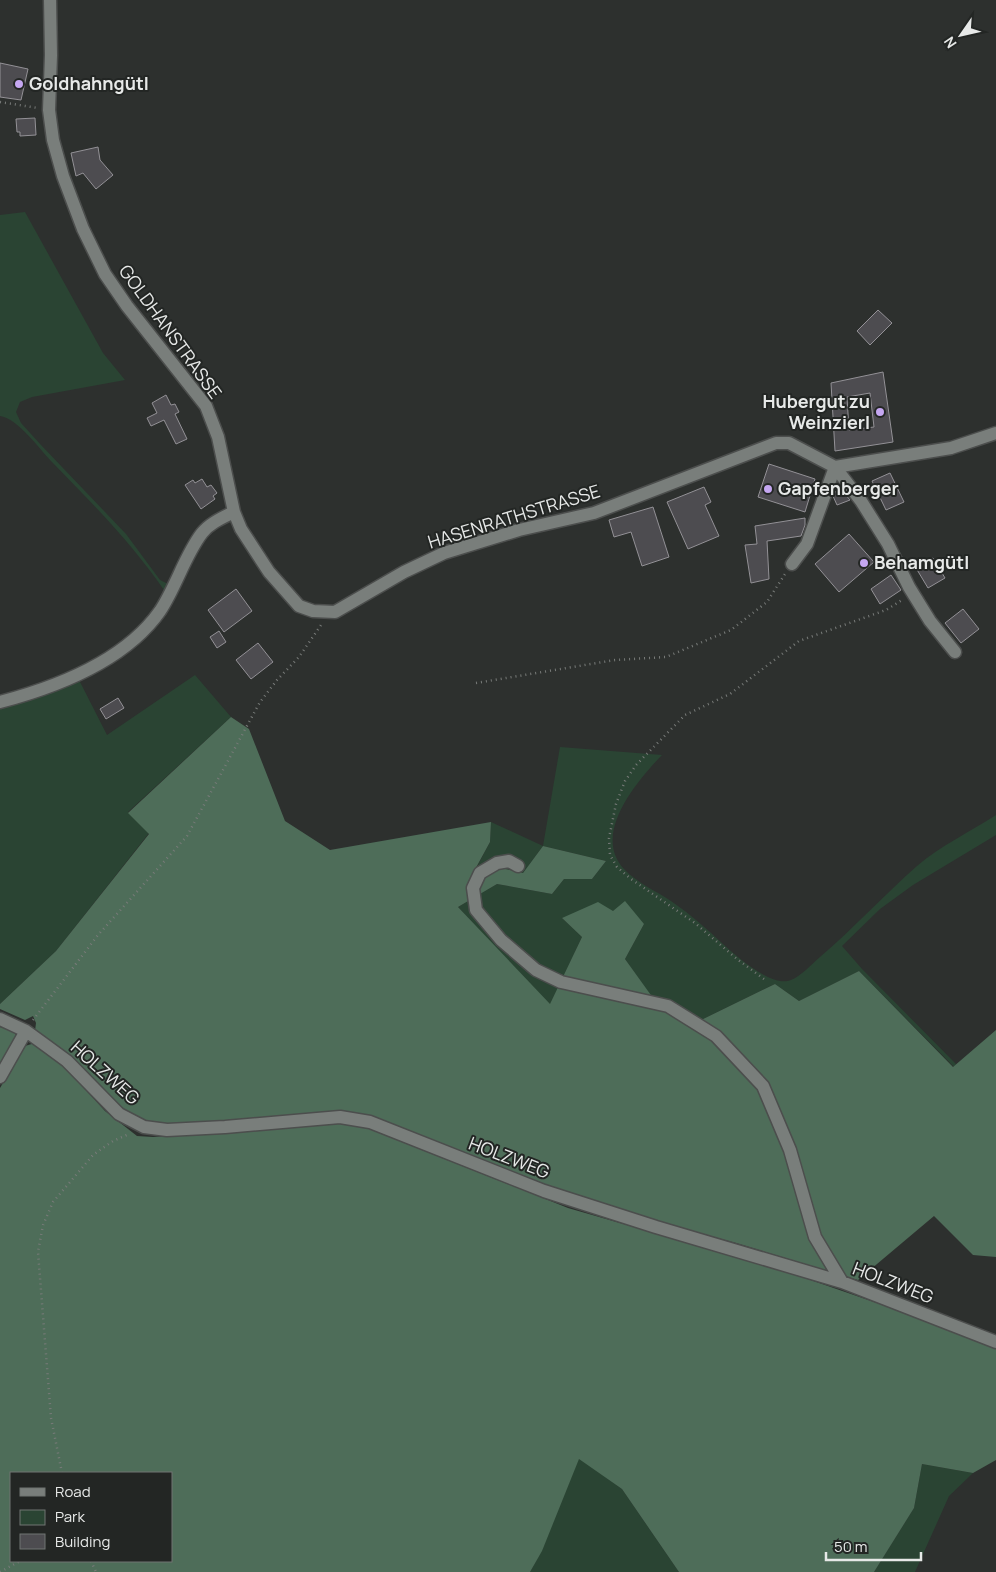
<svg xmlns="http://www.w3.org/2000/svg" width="996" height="1572" viewBox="0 0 996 1572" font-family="Manrope,sans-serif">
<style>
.green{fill:#2a4433}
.forest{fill:#4e6d59;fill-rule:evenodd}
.building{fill:#4d4c50;stroke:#939196;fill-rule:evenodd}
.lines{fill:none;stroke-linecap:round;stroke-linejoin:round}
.minor-casing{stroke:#4c4e4d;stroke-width:15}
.path{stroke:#787b79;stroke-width:2.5;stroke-dasharray:1 4;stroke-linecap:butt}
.minor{stroke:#797e7b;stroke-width:12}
.poi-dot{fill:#c5a7f1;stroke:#232624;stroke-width:2}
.labels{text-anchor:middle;stroke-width:4;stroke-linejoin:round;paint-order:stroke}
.poi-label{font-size:18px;font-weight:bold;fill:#e7e9e8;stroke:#232624;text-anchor:start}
.street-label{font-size:18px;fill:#e7e9e8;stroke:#232624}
</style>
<rect width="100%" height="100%" fill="#2d302e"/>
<path class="green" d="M25,212L103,353L125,380L32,397L20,402L16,412L21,423L41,445L126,534L160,580L170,585L166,593C133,544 92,503 51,461C39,448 17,418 0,416V215Z
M195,675L231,717L128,812L149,833L56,951L0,1004V697L78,678L107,735Z
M560,747L662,755C638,780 591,834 624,869C636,882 656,891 671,901C690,914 707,929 723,944C736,956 772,988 791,980C801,976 812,964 820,957C854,928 884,895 917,866C940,846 970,832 996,815V835L913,885L880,909L842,946L862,969L956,1064L954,1067L859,971L799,1001L775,984L699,1021L652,998L625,959L644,924L613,912L562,918L582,937L550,1005L458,907L497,884L552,894L564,879H592L606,861L543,846L523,873L497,867L472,876L490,842L491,822L543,846Z
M579,1458L622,1489L679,1572H530L542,1550Z
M922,1464L973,1473L949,1496L915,1572H874L914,1508Z"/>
<path class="forest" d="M231,717L249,729L285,821L330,850L491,822L490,842L472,875L497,867L523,873L543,846L606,861L592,879H564L552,894L497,884L458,907L550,1004L582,937L562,918L598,902L613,911L625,901L644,924L625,959L653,998L699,1021L775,984L799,1001L859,971L953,1067L996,1030V1257L973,1255L934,1216L858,1280L736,1243L659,1222L544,1185L333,1112L175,1124L146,1123L130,1114L35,1031L36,1023L33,1016L25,1020L0,1009V1004L56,951L149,834L128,813Z
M0,1027L14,1031L17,1038L0,1066Z
M35,1043L62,1064L105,1111L137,1136L153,1137L213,1133L342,1121L367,1128L568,1208L776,1268L926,1320L996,1349V1460L973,1473L922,1464L914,1508L874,1572H679L622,1489L579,1459L542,1551L530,1572H0V1088L25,1046ZM11,1473H171V1561H11Z"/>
<path class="building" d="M0,63L28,69L21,100L0,97Z
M35,118L36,135L20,136V132H17L16,119Z
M98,147L100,160L113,175L96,189L83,173L76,176L71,153Z
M878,310L892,323L870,345L857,331Z
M883,372L893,442L835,451L831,383ZM870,393L874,427L849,430L847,397Z
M166,395L171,405L175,404L179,412L175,414L187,439L176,444L164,420L151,426L147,418L157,413L152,403Z
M769,464L815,479L805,512L758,497Z
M890,473L904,502L886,510L872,481Z
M202,479L207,487L211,485L217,493L213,496L215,499L201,509L185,485L193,480L195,483Z
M704,487L711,502L705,505L719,536L688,549L667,502Z
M841,489L850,500L837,505L833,496L835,492Z
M653,507L669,557L642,566L631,532L614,537L609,520Z
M805,518V525L801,536L767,541L769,579L751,583L745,545L757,544L755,526Z
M849,534L874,562L839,592L815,564Z
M933,558L945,578L928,588L916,568Z
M891,575L901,590L880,604L871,589Z
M236,589L252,611L224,632L208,610Z
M963,609L979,629L961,643L945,623Z
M219,631L226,642L217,648L210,637Z
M258,643L273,662L251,679L236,660Z
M118,698L124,708L106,719L100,709Z"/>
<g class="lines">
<defs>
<path id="minor" d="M50,0L51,55L49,110L53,140L63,176L83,229L105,274L127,306L206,406L218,437L234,512L241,529L269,572L299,606L313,611L335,612L404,572L444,553L519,530L594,513L776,443H789L835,467L951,448L996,433
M835,467L861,501L888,544L909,587L930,621L955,652
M792,564L807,544L835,467
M0,702C57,687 125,661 160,611C176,587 185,555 202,533C210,523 222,518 234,512
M518,866L509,861L497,863L480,873L473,888L476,910L501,940L536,970L561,982L668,1006L716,1036L763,1086L790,1150L815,1237L842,1282
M0,1019L26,1031L48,1047L67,1061L119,1114L144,1127L167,1130L225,1127L340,1117L370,1122L544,1191L656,1227L842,1282L996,1342
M0,1077L26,1031"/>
</defs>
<use href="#minor" class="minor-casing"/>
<path class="path" d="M0,102L38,108
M476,683L615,660L666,657L731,630L767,602L785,574
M764,979L737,959L695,923L631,879L617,867L610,855L609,838L616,804L625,781L636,765L685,715L730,694L799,641L886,610L902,600
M33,1020L98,935L187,836L260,702L277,680L299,657L321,625
M62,1473L51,1418L38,1252L43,1225L53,1202L93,1155L113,1141L129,1134
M91,1561L96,1572
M0,1572L20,1561"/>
<use href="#minor" class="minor"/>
</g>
<g class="poi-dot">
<circle cx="19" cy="84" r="5"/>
<circle cx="880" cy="412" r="5"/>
<circle cx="768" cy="489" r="5"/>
<circle cx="864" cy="563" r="5"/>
</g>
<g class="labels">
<g class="poi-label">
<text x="29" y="90">Goldhahngütl</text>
<text x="870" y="408" text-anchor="end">Hubergut zu<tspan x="870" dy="21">Weinzierl</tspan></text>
<text x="778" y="495">Gapfenberger</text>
<text x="874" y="569">Behamgütl</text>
</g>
<g class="street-label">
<text transform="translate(170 332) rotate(54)" y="6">GOLDHANSTRASSE</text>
<text transform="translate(514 517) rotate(-17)" y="6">HASENRATHSTRASSE</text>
<text transform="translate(105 1073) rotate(42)" y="6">HOLZWEG</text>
<text transform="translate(509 1158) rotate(21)" y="6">HOLZWEG</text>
<text transform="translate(893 1283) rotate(21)" y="6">HOLZWEG</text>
</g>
</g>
<rect x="10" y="1472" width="162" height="90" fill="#232624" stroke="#717472"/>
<rect x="20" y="1488" width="25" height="8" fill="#797e7b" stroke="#717472"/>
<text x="55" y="1497" font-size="15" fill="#e7e9e8">Road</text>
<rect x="20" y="1510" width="25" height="15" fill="#2a4433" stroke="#717472"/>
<text x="55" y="1522" font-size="15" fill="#e7e9e8">Park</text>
<rect x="20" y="1534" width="25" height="15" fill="#4d4c50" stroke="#717472"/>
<text x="55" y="1547" font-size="15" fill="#e7e9e8">Building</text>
<g transform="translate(961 35) rotate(236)" stroke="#232624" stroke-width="4" paint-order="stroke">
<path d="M0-4L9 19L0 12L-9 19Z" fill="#e7e9e8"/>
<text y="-8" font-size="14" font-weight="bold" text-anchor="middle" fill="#e7e9e8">N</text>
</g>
<path d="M826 1552v8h95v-8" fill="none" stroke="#e7e9e8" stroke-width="2.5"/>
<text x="834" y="1552" font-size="15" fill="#e7e9e8" stroke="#232624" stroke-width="4" paint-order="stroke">50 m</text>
</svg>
